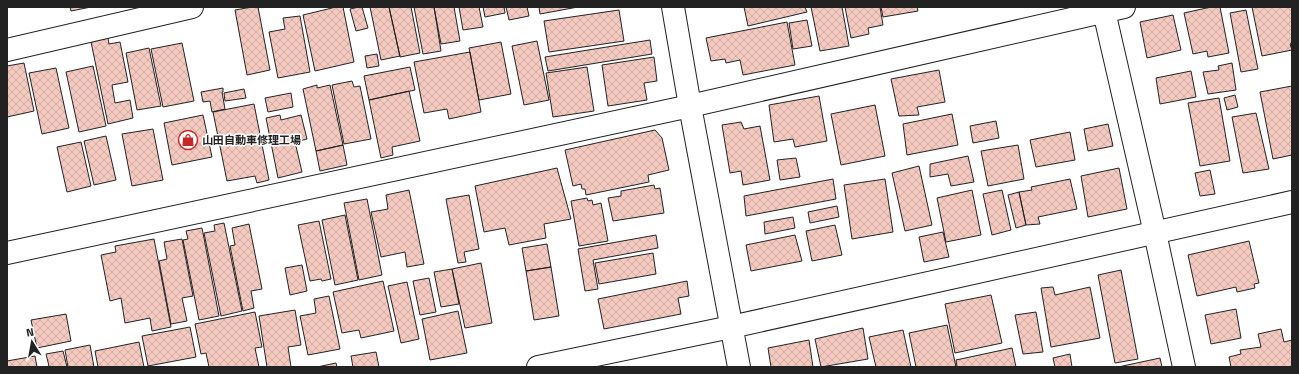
<svg xmlns="http://www.w3.org/2000/svg" width="1299" height="374" viewBox="0 0 1299 374" font-family="'Titillium Web','Noto Sans JP',sans-serif">
<style>
.building{fill:url(#building-cross-hatch);stroke:#222}
.lines{fill:none;stroke-linecap:round;stroke-linejoin:round}
.street-casing{stroke:#222;stroke-width:24}
.secondary-casing{stroke:#222;stroke-width:24}
.street{stroke:#fff;stroke-width:22}
.secondary{stroke:#fff;stroke-width:22}
.labels{text-anchor:middle;stroke-width:3;stroke-linejoin:round;paint-order:stroke}
.poi-label{font-size:11px;font-weight:bold;fill:#222;stroke:#fff;text-anchor:start}
</style>
<defs>
<pattern id="building-cross-hatch" width="8" height="8" patternUnits="userSpaceOnUse"><rect width="8" height="8" fill="#f3c9c0"/><path d="M0 0l8 8M0 8l8-8" fill="none" stroke="#d0aca5"/></pattern>
</defs>
<rect width="100%" height="100%" fill="#fff"/>
<path class="building" d="M70,7H91L71,11Z
M252,7H258L270,70L247,75L235,10Z
M336,7H343L354,62L315,71L303,15Z
M359,7H362L368,28L356,31L350,9Z
M370,7H389L400,56L381,60Z
M389,7H411L420,53L400,57Z
M414,7H434L441,51L423,54Z
M434,7H454L460,41L441,44Z
M459,7H479L483,27L463,30Z
M483,7H504L505,13L485,17Z
M506,7H527L529,16L509,20Z
M539,7H578L540,14Z
M744,7H805L807,12L748,26Z
M811,7H842L849,46L820,51Z
M845,7H880L883,25L868,28L869,34L851,38Z
M881,7H917L918,11L883,17Z
M1211,7H1220L1229,53L1208,57L1207,51L1193,54L1184,13Z
M1252,7H1292V43L1290,44L1292,50L1262,56Z
M619,10L624,41L549,52L544,21Z
M1246,10L1258,69L1241,72L1230,13Z
M1173,15L1181,50L1147,58L1140,22Z
M300,16L310,72L278,78L269,32L285,29L283,18Z
M807,20L812,46L793,49L789,23Z
M787,22L795,65L743,75L740,60L726,63L725,59L711,61L706,38Z
M108,38L109,44L120,42L128,82L112,85L115,103L130,100L133,118L108,124L91,42Z
M650,40L652,54L548,71L545,57Z
M537,41L549,100L524,105L512,46Z
M501,42L511,94L479,100L469,48Z
M182,43L194,101L163,107L151,49Z
M149,48L161,106L137,110L126,53Z
M470,52L481,112L449,119L447,109L424,113L414,62Z
M377,54L379,66L367,68L365,56Z
M654,57L657,81L644,83L647,100L608,106L602,65Z
M24,63L34,111L7,117V66Z
M1232,63L1236,90L1208,94L1203,72L1219,70L1218,66Z
M93,66L106,126L79,132L66,72Z
M410,67L415,90L369,100L364,76Z
M587,67L594,111L553,117L546,73Z
M56,68L69,128L42,134L29,73Z
M939,70L945,102L917,107L919,115L899,116L891,79Z
M1191,71L1196,97L1160,104L1156,78Z
M352,81L354,87L360,86L371,139L344,144L332,85Z
M317,85V88L330,85L343,145L316,151L303,89Z
M1292,86V155L1273,159L1260,92Z
M223,88V92H222L225,109L212,112L210,101L203,102L201,92Z
M244,89L246,98L225,101L224,93Z
M409,91L420,141L392,147L393,155L381,158L369,100Z
M291,93L293,107L268,112L265,98Z
M1235,95L1238,107L1227,110L1224,98Z
M819,96L827,141L795,147L793,139L774,142L769,105Z
M1219,98L1230,161L1200,166L1188,103Z
M254,104L269,180L257,183L255,176L227,181L213,112Z
M875,105L885,156L841,165L831,114Z
M1256,113L1269,169L1243,173L1232,117Z
M952,114L958,145L907,155L903,124Z
M203,115L212,157L172,165L164,123Z
M280,115L281,120L301,115L307,139L295,142L302,172L278,178L266,118Z
M996,121L999,138L973,143L970,126Z
M741,122L744,129L760,126L770,180L743,185L741,171L730,173L722,125Z
M1108,124L1113,146L1088,151L1084,129Z
M153,129L163,180L132,186L122,134Z
M655,130L662,138L669,170L648,175L649,182L586,195L585,189H582L581,184L573,186L565,150Z
M1070,132L1075,160L1036,167L1030,140Z
M106,136L116,180L94,185L84,141Z
M81,142L91,186L67,192L57,147Z
M343,145L347,165L320,171L316,151Z
M1018,145L1024,179L988,186L981,151Z
M968,156L974,182L951,186L948,174L930,177V164Z
M796,158L800,177L780,180L777,160Z
M919,166L932,225L905,231L892,173Z
M557,168L571,219L544,224L546,238L509,245L505,228L484,232L475,186Z
M1119,168L1127,209L1088,217L1081,176Z
M1210,170L1215,194L1200,196L1195,173Z
M833,179L836,199L746,216L744,196Z
M885,179L893,232L852,239L844,185Z
M1070,179L1077,209L1038,217L1040,224L1026,225L1019,192L1032,190L1031,187Z
M654,185L655,189L660,188L664,213L613,221L608,198L621,196V191Z
M409,190L424,264L407,267L405,252L381,257L371,212L388,209L386,195Z
M972,190L981,235L946,242L937,198Z
M1002,190L1011,230L992,235L983,194Z
M1019,192L1026,225L1016,228L1008,195Z
M469,195L479,249L464,252L466,262L458,263L446,199Z
M587,198L588,201L592,200L593,205L601,203L608,241L579,246L571,201Z
M367,199L382,275L359,280L344,203Z
M837,206L839,217L810,223L808,212Z
M345,215L358,280L335,285L322,220Z
M793,217L795,228L765,234L764,222Z
M319,221L331,279L322,281L321,279L310,281L298,225Z
M224,223L242,311L221,316L204,233L215,231L214,225Z
M249,224L262,289L251,291L254,308L243,311L230,246L235,245L232,228Z
M835,225L842,255L812,261L806,231Z
M202,228L219,316L199,320L183,240L188,239L186,231Z
M943,232L949,257L924,262L919,237Z
M656,235L658,248L593,260L598,289L585,291L578,249Z
M795,235L802,261L751,271L746,245Z
M154,239L171,327L152,331L150,318L125,323L121,298L110,301L101,255L116,252L115,246Z
M182,239L193,296L182,298L187,321L171,324L159,261L167,259L164,242Z
M1249,241L1259,283L1254,284L1255,288L1237,292L1236,287L1197,296L1188,255Z
M547,244L551,267L526,271L522,248Z
M653,253L656,274L599,284L595,263Z
M481,263L492,323L465,328L452,269Z
M302,265L307,291L290,295L285,268Z
M551,267L559,316L534,320L526,271Z
M452,269L459,304L441,307L434,272Z
M1121,270L1138,359L1115,363L1098,275Z
M429,278L436,312L420,315L413,281Z
M383,281L394,331L361,338L359,330L342,333L333,292Z
M687,281L689,296L678,298L681,314L604,329L598,299Z
M407,282L419,339L401,343L388,286Z
M1053,287L1055,295L1090,287L1100,338L1051,347L1041,288Z
M991,295L1002,343L955,353L945,304Z
M329,296L340,349L308,355L300,316L316,313L314,299Z
M1236,309L1241,338L1211,344L1205,315Z
M295,310L301,345L288,347L291,367H267L259,316Z
M458,311L467,353L430,360L422,319Z
M255,312L262,347L255,348L259,367H209L206,353L201,354L195,324Z
M1036,312L1043,352L1023,354L1015,315Z
M66,314L71,341L37,348L31,320Z
M947,325L956,367H916L909,333Z
M190,327L196,357L148,366L142,336Z
M863,328L868,359L821,367L815,339Z
M1281,329L1284,342L1292,340V367H1231L1229,357L1241,354L1240,350L1261,347L1258,334Z
M903,330L911,367H876L869,337Z
M809,340L813,367H771L768,348Z
M139,342L144,367H98L95,351Z
M90,345L94,367H68L65,350Z
M1012,348L1016,367H957L956,360Z
M63,351L67,367H45L49,366L46,354Z
M376,352L379,367H353L351,356Z
M1070,354L1072,367H1055L1053,358Z
M35,356L37,367H7V361Z
M1160,358L1162,367H1118Z
M336,363L337,367H317Z"/>
<g class="lines">
<defs>
<path id="street" d="M1103,7L1155,233L1184,367
M7,50L192,7
M7,253L690,106L1124,7
M538,367L731,327"/>
<path id="secondary" d="M673,7L690,106L739,367
M731,327L1292,202"/>
</defs>
<use href="#street" class="street-casing"/>
<use href="#secondary" class="secondary-casing"/>
<use href="#street" class="street"/>
<use href="#secondary" class="secondary"/>
</g>
<defs>
<symbol id="shop-ring" viewBox="-11 -11 22 22"><circle r="9.5" fill="#fff" stroke="#c62828" stroke-width="1.5"/><path d="M-5-2.5h2.3a2.7 3.5 0 0 1 5.4 0H5L5.5 6h-11ZM-1.5-2.5h3a1.5 2.3 0 0 0-3 0Z" fill="#c62828"/></symbol>
</defs>
<g fill-rule="evenodd">
<use href="#shop-ring" x="177" y="129" width="22" height="22"/>
</g>
<g class="labels">
<g class="poi-label">
<text x="202" y="144">山田自動車修理工場</text>
</g>
</g>
<rect width="1299" height="374" fill="none" stroke="#222222" stroke-width="16"/>
<g transform="translate(32 342) rotate(349)" stroke="#ffffff" stroke-width="3" paint-order="stroke">
<path d="M0-3L7 15L0 10L-7 15Z" fill="#222222"/>
<text y="-6" font-size="11" font-weight="bold" text-anchor="middle" fill="#222222">N</text>
</g>
</svg>
